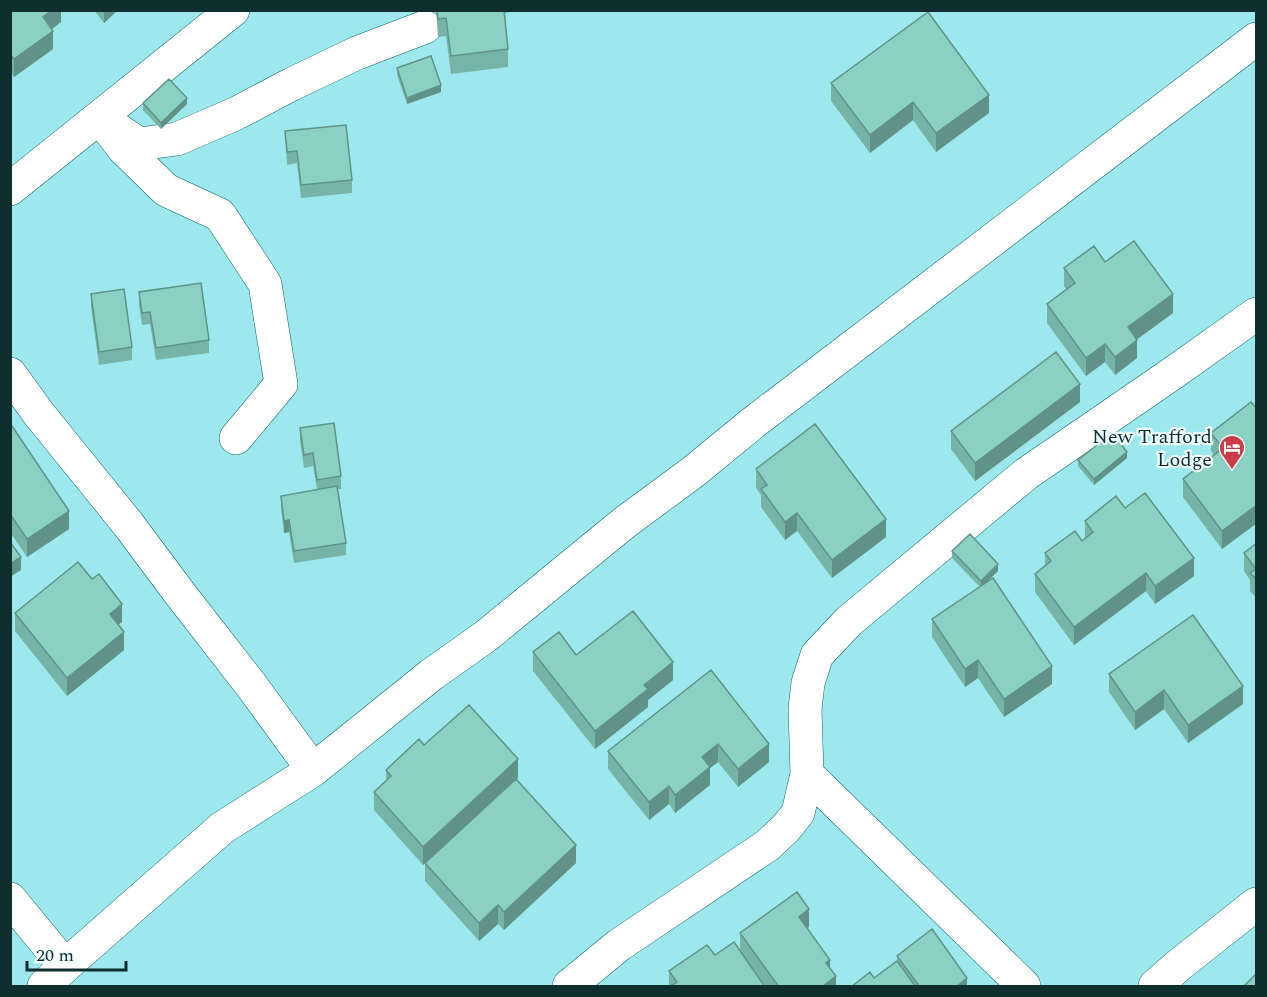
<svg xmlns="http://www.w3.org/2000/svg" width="1267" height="997" viewBox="0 0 1267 997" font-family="Spectral,serif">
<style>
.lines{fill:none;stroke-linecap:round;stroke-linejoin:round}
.minor-casing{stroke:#0e6469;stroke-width:34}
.minor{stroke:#fff;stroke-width:33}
.wall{fill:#77b4a8}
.shaded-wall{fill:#619288}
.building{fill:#8ad1c3;stroke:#619288;stroke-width:1.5}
.labels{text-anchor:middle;stroke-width:4.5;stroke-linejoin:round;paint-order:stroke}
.poi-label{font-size:20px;fill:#0f2e30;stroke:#effdfd;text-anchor:end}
</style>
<rect width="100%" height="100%" fill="#9de8ec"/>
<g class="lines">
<defs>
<path id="minor" d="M100,118L123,148L166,190L220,215L265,284L281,384L236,438
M112,126L139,144L177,139L237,113L292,84L357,53L425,27
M10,189L233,10
M10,374L39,414L128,524L181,595L251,685L313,770
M807,774L1024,986
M10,899L65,966
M44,986L65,966L222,828L313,770L431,675L486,636L624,523L693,472L754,422L1256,39
M569,986L619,945L768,845L786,828L798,813L807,774L805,709L808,683L817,655L849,621L1026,474L1173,373L1256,314
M1155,986L1179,965L1256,904"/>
</defs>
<use href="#minor" class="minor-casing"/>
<use href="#minor" class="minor"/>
</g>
<path class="wall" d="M10,10H61V22L52,29L53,49L14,77L10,72Z
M94,10H118L104,23Z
M436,10H510V12L505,13L508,49V67L451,74L446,36L438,37Z
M397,68L441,92L407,104L397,75Z
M831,83L989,113L936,152L913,120L870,153L831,101Z
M143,103L187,104L161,129L143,110Z
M285,131L352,180V193L301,198L297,163L287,165Z
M1105,262L1173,313L1137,339V358L1115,375L1105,362L1086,376L1047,323V304L1067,290L1064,286V268Z
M139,292L209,340V353L156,360L150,324L142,325L139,305Z
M91,294L132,347V360L99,365L91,307Z
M1080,402L975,481L951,449V431Z
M1257,409V523L1222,549L1183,497V479L1214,455L1211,451V433Z
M10,423L69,529L27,557L10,532Z
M300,428L341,476V489H338L346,543V555L294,563L289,532L284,533L281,508V496L317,489L313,466L304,468L300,441Z
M1127,458L1094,485L1078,466V460Z
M756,469L886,537L832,578L797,531L785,540L761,507V495L756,488Z
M1125,508L1194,576L1155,604L1146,591L1074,645L1035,592V574L1045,566V553L1082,541L1085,538V521Z
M1257,543V599L1250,591V580L1244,571V553Z
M952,551L998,571L985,583L1052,684L1004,717L978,678L965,687L932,637V619L980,587L952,558Z
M15,613L122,622L118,625L124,650L67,696L15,631Z
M533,652L576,655L673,680L648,700V707L595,749L533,671Z
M711,670L769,762L738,787L718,762L710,768V785L675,813L669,804L649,820L608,769V751Z
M1109,674L1243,704L1188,743L1164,709L1135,730L1109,692Z
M424,745L518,778L516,779L576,863L504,930L498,924L479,941L425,881V863L423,865L374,810V792L386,781V770Z
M809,927L807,928L830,968L836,987H766L742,954L669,987V971L740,951V933Z
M897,956L967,987H851L874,978L897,961Z"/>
<path class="shaded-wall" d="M52,10H61V22L43,36V17Z
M104,10H118L104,23Z
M53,31V49L14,77V59Z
M441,85V92L407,104V98Z
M989,95V113L936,152V133Z
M187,98V104L161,129V123Z
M913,102V120L870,153V135Z
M1173,294V313L1128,346V327Z
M1137,340V358L1115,375V357Z
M1105,344V362L1086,376V358Z
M1080,384V402L975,481V463Z
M1127,452V458L1094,485V479Z
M1257,505V523L1222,549V531Z
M69,511V529L27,557V539Z
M797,513V531L785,540V522Z
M886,519V537L832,578V560Z
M289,520V532L284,533V521Z
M21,557V570L10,577V564Z
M1194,558V576L1155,604V586Z
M998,564V571L981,588V581Z
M1146,573V591L1074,645V627Z
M122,604V622L110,632V614Z
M124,632V650L67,696V678Z
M978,660V678L965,687V669Z
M673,662V680L648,700V707L595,749V731L644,685Z
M1052,666V684L1004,717V699Z
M1243,686V704L1188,743V725Z
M1164,690V709L1135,730V712Z
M718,744V762L710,768V785L675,813V795L702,757Z
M769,744V762L738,787V769Z
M518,759V778L423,865V847Z
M669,786V804L649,820V802Z
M576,845V863L504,930V912Z
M498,905V924L479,941V923Z
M809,909V927L799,935V917Z
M830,960V978L826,963Z
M836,976V987H822Z
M967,978V987H956Z"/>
<path class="building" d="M10,10H52L43,17L53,31L14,59L10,54Z
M437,10H504L508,49L451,56L446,18L438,19Z
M928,12L989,95L936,133L913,102L870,135L831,83Z
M431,56L441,85L407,98L397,68Z
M169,79L187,98L161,123L143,103Z
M346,125L352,180L301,185L297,151L287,152L285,131Z
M1134,241L1173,294L1128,327L1137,340L1115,357L1105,344L1086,358L1047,304L1075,283L1064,268L1094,246L1105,262Z
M201,283L209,340L156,348L150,312L142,313L139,292Z
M124,289L132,347L99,352L91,294Z
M1056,352L1080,384L975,463L951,431Z
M1251,402L1257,409V505L1222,531L1183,479L1223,448L1211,433Z
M10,423L69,511L27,539L10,514Z
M334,423L341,476L317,480L313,453L304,455L300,428Z
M815,424L886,519L832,560L797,513L785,522L761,489L767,485L756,469Z
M1112,433L1127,452L1094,479L1078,460Z
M337,486L346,543L294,551L289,520L284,521L281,496Z
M1145,493L1194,558L1155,586L1146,573L1074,627L1035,574L1051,561L1045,553L1075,531L1082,541L1093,532L1085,521L1116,496L1125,508Z
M970,534L998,564L981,581L952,551Z
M10,542L21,557L10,564Z
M1257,543V580L1250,573L1256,569L1244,553Z
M78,562L92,579L99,574L122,604L110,614L124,632L67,678L15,613Z
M993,578L1052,666L1004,699L978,660L965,669L932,619Z
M633,611L673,662L644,685L648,689L595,731L533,652L559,632L576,655Z
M1193,615L1243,686L1188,725L1164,690L1135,712L1109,674Z
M711,670L769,744L738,769L718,744L702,757L710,767L675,795L669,786L649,802L608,751Z
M469,705L518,759L423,847L374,792L391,776L386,770L419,739L424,745Z
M516,779L576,845L504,912L498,905L479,923L425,863Z
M797,892L809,909L799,917L830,960L826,963L836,976L822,987H779L740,933Z
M932,929L967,978L956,987H920L897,956Z
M734,942L765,987H670L677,982L669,971L707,945L715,955Z
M897,961L916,987H851L870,972L874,978Z
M1257,973V987H1243Z"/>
<defs>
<symbol id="hotel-pin" viewBox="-11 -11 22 30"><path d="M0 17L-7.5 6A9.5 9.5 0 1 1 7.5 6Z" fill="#cc3c47" stroke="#effdfd"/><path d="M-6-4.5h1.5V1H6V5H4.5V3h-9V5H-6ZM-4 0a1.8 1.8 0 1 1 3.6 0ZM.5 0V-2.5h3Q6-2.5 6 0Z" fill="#fff"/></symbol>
</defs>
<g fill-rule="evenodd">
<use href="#hotel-pin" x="1217" y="433" width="30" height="40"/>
</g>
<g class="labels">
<g class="poi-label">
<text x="1212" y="443">New Trafford<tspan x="1212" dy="23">Lodge</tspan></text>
</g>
</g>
<rect width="1267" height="997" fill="none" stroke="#0f2e30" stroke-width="24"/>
<path d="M27 961v9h99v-9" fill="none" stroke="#0f2e30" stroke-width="3"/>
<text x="36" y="961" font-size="18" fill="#0f2e30" stroke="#effdfd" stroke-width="4.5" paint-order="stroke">20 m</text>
</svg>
